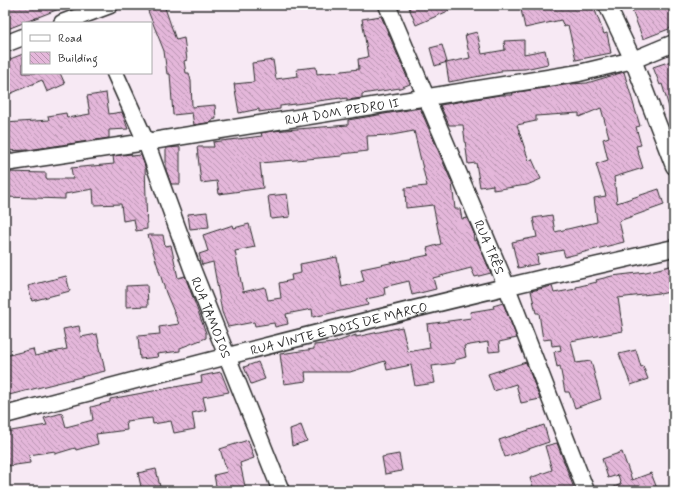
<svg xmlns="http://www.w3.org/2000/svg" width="679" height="496" viewBox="0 0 679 496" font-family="Mynerve,sans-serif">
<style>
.building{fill:url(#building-back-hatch);stroke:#2b2b2b}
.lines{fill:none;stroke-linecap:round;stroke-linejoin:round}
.street-casing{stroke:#2b2b2b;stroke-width:19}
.street{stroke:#fff;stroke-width:16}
.labels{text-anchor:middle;stroke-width:3;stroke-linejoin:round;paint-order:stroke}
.street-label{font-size:13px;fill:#2b2b2b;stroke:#fff}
</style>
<defs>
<pattern id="building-back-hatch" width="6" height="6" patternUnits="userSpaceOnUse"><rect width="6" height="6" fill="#e4b7da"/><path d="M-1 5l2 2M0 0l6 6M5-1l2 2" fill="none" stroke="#b995b1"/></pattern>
</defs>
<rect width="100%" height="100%" fill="#f7e9f4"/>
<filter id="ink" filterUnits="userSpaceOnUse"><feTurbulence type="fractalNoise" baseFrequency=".025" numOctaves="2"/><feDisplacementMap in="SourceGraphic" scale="8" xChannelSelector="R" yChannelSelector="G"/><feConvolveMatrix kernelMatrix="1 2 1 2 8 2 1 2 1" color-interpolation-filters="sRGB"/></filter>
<g filter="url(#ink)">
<path class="building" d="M5,5H69L5,30Z
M164,5L176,40L184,38L187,60L184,61L186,73H189L191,81L192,107L215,105L216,119L212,120V122L194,125L192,113L173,115L170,74H167L164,51L148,11Z
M408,5H462L416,25Z
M520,5H593L604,34L607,33L611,53L576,60L568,25L564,27L561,20L525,28Z
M630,5H674V27L643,39Z
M381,16L410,84L400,88L362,94V98L347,100V98L341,99V98L280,106V109L259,112V109L239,113L234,84L254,82L252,63L273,60L276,79L298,76L297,69L316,67L317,74L359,69L358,59L368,57L362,19Z
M477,32L482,54L505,50L504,41L524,40V54L545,50L548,64L525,69L501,70V72L449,82L446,63L470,58L465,35Z
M442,45L447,62L435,66L430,48Z
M23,54V73H60L65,84L47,92L42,80L5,96V61Z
M674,60V114H671L662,84L660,85L653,67Z
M624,72L640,126L636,127L641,145L636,146L643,168L614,177L617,203L659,189L664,205L619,221L624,242L565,257L563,250L537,255L538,264L518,268L512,242L537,237L533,218L552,215L555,232L597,222L594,198L606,196L596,164L608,160L603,139L609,137L601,108L579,117V113L536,116V121L517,125L529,161L532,159L541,179L527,185L493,190V185L480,187L476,163L468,164L463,125H449L440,105L500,95H513L512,93L571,84L587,83Z
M106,93L109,114L122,112L128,129L109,130V138L28,150L5,151V123L49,120L48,116L66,113L67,118L90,114L87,96Z
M420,108L452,183L455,209H460L462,219L467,218L473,231L474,241L477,240L491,273L475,277L471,268L433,278L436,289L412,295L409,281L384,287L385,295L366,299L368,305L313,317L312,309L286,314L288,324L275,327L274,323L255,326L254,322L228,327L222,312L213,262L202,265L199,254L208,251L203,235L233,225L234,228L249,224L255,247L235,251L243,292L265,287L268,300L281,298L279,283L292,280L291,275L301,273L300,264L337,257L342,287L364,281L361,269L429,255L427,248L441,244L433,205L406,208L405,188L427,186L414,131L392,135L367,136L368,151L342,154V156L260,163L263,188L219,194L217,181L201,183L197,147H214L213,142L262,136L261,133L272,131L348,125V120Z
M180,147V184H171L166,170V148Z
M131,154L132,156L141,155L145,166L147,229L136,231L134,219L123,221L121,204L94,205L93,189L65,194V199L5,197V172L46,173V179H73L71,168L114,164L113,156Z
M287,194L290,217L271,219L268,196Z
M207,212L209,227L190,229L188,214Z
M148,235H163L165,246L171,245L178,278L185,276L206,333V338L180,348V351L157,354L158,357L140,359L138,336L160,334L159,327L179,324L166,293Z
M674,265V291L660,294L659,293L618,298L623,331L571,341L576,363L591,361L601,399L575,408L569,392H565L560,366L557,367L554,352L561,350L560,345L552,346L551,339L543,340L539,313H536L531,291L552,286L554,293L576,289V287L597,282L596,280L612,276L646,272Z
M66,276L70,291L32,301L28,286Z
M147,285L148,306L126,307V286Z
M503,303L517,338L499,342L500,351L489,352L488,342L464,346L466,357L455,360V363L432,366L435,383L415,386L411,365L387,370L385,361L350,372H305L306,381L284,384L280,354L314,349V345L333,343L356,335V337L402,327L408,352L430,348L427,324L471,318L470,312L494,308L493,306Z
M79,326L81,337L97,334L105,371L5,396V356L33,349L35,356L67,349L63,329Z
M636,350L641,367L643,366L648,379L631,385L619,354Z
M258,362L265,379L251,384L244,367Z
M526,362L540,399L521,403L516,384L494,391L488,374Z
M221,372L229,392L203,397L206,410L192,413L195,429L174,433L171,421L153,424L152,418L126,421L127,430L96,434L98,444L76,450L75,448L55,454V451L29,455L30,463L8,466L7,459L5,460V432L47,425L44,418L62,413L66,427L93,420L91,407L110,402V399L202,382L201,376Z
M301,425L307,441L292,446L290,429Z
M544,425L549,442L505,457L499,440Z
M248,440L254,458L240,463L246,491H217L214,475L227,472L220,449Z
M557,443L575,491H534L530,478L552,470L545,446Z
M622,452L632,480L651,473L658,491H606L621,484L618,475L608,478L602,459Z
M399,454L402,471L385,474L382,457Z
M156,469L161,491H142L138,473Z"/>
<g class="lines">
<defs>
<g id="street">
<path id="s1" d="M387,5L506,285L586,491"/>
<path d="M607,5L633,60L674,166"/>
<path d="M62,23L110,5"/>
<path d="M5,44L23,37"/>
<path id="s2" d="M115,73L146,142L193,271L281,491"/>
<path id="s3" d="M5,163L146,142L579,73L633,60L674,43"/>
<path id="s4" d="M5,415C227,355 449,298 674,248"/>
</g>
</defs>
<use href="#street" class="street-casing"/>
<use href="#street" class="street"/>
</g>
</g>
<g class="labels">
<g class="street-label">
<text dy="5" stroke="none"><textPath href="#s3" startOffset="341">RUA DOM PEDRO II</textPath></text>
<text dy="5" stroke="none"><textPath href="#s1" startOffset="263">RUA TRÊS</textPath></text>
<text dy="5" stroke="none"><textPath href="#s2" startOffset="263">RUA TAMOIOS</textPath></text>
<text dy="5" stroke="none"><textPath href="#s4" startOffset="345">RUA VINTE E DOIS DE MARÇO</textPath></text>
</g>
</g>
<rect width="679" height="496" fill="none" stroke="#fff" stroke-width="20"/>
<rect x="10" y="10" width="659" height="476" fill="none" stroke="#2b2b2b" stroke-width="1.5" filter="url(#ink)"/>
<rect x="22" y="22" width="130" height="52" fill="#ffffff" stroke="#aaaaaa"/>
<rect x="30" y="35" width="20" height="6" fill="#ffffff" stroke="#aaaaaa"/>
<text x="58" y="42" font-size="12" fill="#2b2b2b">Road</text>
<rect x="30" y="52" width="20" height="12" fill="url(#building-back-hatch)" stroke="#aaaaaa"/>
<text x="58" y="62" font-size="12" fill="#2b2b2b">Building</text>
</svg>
